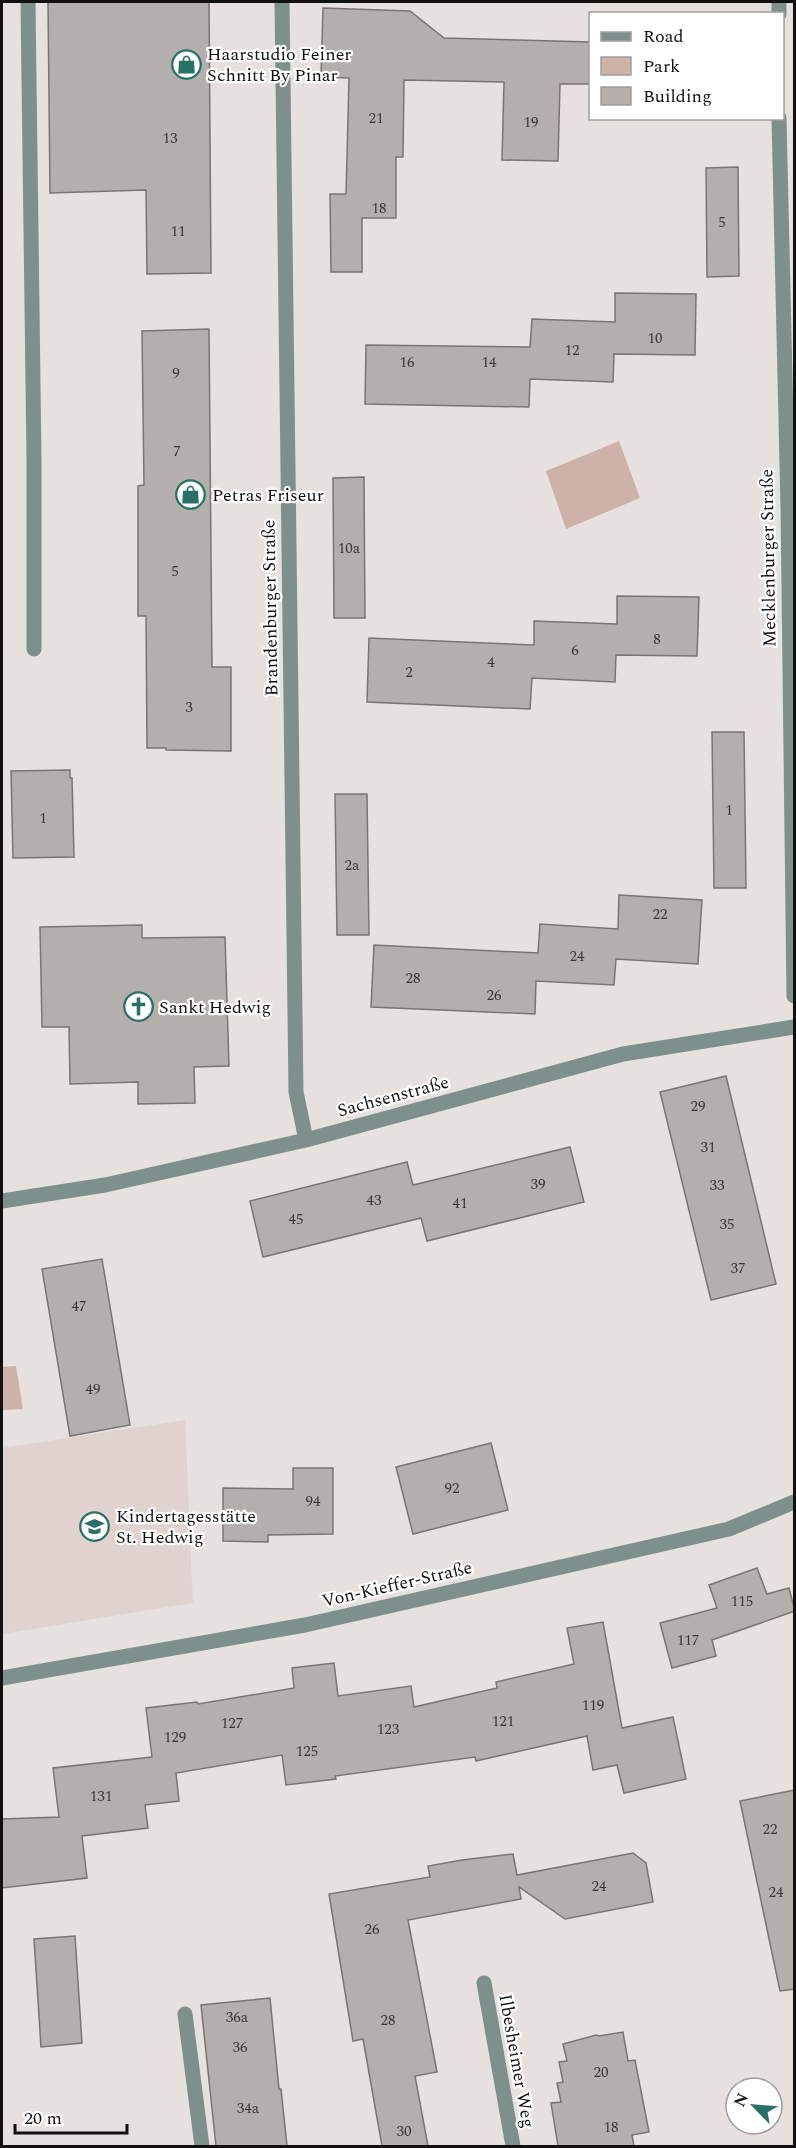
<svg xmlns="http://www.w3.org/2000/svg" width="796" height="2148" viewBox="0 0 796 2148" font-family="Spectral,serif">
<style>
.built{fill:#e0d3cf}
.park{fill:#ceb1a7}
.building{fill:#b3afad;stroke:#797573;stroke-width:1.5}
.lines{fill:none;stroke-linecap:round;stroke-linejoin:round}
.lane{stroke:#7e908c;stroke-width:15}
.street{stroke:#7e908c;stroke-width:15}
.labels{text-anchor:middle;stroke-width:4.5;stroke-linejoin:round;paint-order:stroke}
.number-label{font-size:15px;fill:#3a3837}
.poi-label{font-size:18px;fill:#121010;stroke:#fff;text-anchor:start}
.street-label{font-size:18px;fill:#121010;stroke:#fff}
</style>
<rect width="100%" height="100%" fill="#e6e1df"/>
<path class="built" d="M185,1420L193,1603L2,1634V1448Z"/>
<path class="park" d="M619,441L640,498L566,529L546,471Z
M16,1366L23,1409L2,1410V1367Z"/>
<path class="building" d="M48,2H209L211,273L147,274L146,190L50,193Z
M323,8L410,11L444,38L591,42V84H560L558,161L502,160L504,82L404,80L403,157H396V218H362V272H331L330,194H346L349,78L321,77Z
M738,167L739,276L707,277L706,168Z
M615,293L696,294L695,355L614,354L613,382L530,379L529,407L365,404L366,345L530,347L532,319L615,322Z
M209,329L212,667H231V751L166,750V748H147L146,616H138V486L144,485L142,331Z
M364,477L365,618H334L333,478Z
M617,596L699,597L697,656L616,655L615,682L532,678L530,709L367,702L369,638L534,645V621L617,624Z
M712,732H744L746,888H714Z
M70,770V778H72L74,857L13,858L11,771Z
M335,794H367L369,935H337Z
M619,895L702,900L698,964L616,959L614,985L536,981L535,1014L371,1007L374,945L538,953L540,924L618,929Z
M142,925V938L225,937L229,1066L194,1067L195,1103L138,1104V1082L70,1084L69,1027H42L40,927Z
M726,1076L776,1284L711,1300L660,1092Z
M570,1147L584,1202L427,1241L421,1218L263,1257L250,1201L407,1162L413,1185Z
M102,1259L130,1425L70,1436L42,1269Z
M491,1443L508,1510L413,1534L396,1467Z
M293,1468H333V1534L268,1535V1542L223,1541V1488L293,1489Z
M757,1568L767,1594L789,1588L795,1611L712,1640L716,1656L672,1668L660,1623L717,1608L709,1585Z
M603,1622L622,1728L673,1717L686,1779L624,1793L617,1765L593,1770L587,1736L476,1761L475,1757L335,1776L336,1779L286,1785L282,1755L176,1773L179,1801L145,1805L148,1828L82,1836L87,1878L2,1888V1819L59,1817L53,1768L152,1757L146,1708L197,1702L198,1704L294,1688L292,1668L334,1663L338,1696L411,1686L414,1707L497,1688L496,1682L574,1664L567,1628Z
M795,1790V1989L780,1991L740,1801Z
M633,1853L646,1863L653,1902L565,1919L519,1887L521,1899L408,1920L437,2072L415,2076L428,2146H382L363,2039L353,2041L329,1894L430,1877L428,1866L462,1860L513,1854L517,1875Z
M75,1936L82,2043L41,2047L34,1939Z
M270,1998L279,2089H281L287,2146H216L201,2005Z
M623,2032L628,2061L635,2060L649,2132L632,2135L634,2146H558L551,2103L561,2102L557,2083L563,2082L559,2062L567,2061L563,2044L596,2035L599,2036Z"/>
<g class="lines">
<path class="lane" d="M28,2L34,460V649"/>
<path class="street" d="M282,2L296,1092L306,1140
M779,2V14
M779,118L788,508L794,996
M2,1201L105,1185L306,1140L623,1054L794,1027
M2,1678L305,1625L729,1529L794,1502
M484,1983L513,2146
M185,2014L202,2146"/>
</g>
<defs>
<symbol id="shop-ring" viewBox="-11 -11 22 22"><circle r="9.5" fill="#fff" stroke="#297067" stroke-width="1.5"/><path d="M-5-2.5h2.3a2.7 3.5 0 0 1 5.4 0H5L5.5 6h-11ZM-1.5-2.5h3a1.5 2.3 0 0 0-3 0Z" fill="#297067"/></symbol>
<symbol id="church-ring" viewBox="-11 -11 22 22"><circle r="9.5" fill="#fff" stroke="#297067" stroke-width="1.5"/><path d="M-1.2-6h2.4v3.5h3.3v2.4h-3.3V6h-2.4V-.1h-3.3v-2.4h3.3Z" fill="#297067"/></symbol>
<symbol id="school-ring" viewBox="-11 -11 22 22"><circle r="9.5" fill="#fff" stroke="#297067" stroke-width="1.5"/><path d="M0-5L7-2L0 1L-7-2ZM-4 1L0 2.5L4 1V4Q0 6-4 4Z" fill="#297067"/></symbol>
</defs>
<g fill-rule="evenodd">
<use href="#shop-ring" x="170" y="48" width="33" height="33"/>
<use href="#shop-ring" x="174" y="478" width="33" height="33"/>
<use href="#church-ring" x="122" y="990" width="33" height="33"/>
<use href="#school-ring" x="78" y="1510" width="33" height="33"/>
</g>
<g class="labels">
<g class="number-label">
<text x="376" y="123">21</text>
<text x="531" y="127">19</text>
<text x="170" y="143">13</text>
<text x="379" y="213">18</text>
<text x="722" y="227">5</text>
<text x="178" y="236">11</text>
<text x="655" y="343">10</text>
<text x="572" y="355">12</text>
<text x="407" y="367">16</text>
<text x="489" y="367">14</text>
<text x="176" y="378">9</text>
<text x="177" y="456">7</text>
<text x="349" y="553">10a</text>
<text x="175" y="576">5</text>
<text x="657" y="644">8</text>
<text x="575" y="655">6</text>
<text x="491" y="667">4</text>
<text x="409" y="677">2</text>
<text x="189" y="712">3</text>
<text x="729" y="815">1</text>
<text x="43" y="823">1</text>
<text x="352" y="870">2a</text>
<text x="660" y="919">22</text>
<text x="577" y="961">24</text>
<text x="413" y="983">28</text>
<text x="494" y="1000">26</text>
<text x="698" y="1111">29</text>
<text x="708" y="1152">31</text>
<text x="538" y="1189">39</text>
<text x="717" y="1190">33</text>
<text x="374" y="1205">43</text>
<text x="460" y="1208">41</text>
<text x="296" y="1224">45</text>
<text x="727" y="1229">35</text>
<text x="738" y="1273">37</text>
<text x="79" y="1311">47</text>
<text x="93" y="1394">49</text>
<text x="452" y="1493">92</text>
<text x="313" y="1506">94</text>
<text x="742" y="1606">115</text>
<text x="688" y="1645">117</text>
<text x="593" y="1710">119</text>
<text x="503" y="1726">121</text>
<text x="232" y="1728">127</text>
<text x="388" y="1734">123</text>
<text x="175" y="1742">129</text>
<text x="307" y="1756">125</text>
<text x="101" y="1801">131</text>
<text x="770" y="1834">22</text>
<text x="599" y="1891">24</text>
<text x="776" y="1897">24</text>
<text x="372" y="1934">26</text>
<text x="237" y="2022">36a</text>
<text x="388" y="2025">28</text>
<text x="240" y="2052">36</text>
<text x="601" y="2077">20</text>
<text x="248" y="2113">34a</text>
<text x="611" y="2132">18</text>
<text x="404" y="2136">30</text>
</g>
<g class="poi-label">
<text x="207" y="60">Haarstudio Feiner<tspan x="207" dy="21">Schnitt By Pinar</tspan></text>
<text x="212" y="501">Petras Friseur</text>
<text x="159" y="1013">Sankt Hedwig</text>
<text x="116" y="1522">Kindertagesstätte<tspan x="116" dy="21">St. Hedwig</tspan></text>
</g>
<g class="street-label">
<text transform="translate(768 558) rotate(-91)" y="6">Mecklenburger Straße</text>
<text transform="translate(270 608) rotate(-91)" y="6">Brandenburger Straße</text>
<text transform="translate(393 1096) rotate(-15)" y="6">Sachsenstraße</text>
<text transform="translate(397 1584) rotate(-13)" y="6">Von-Kieffer-Straße</text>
<text transform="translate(517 2061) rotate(80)" y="6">Ilbesheimer Weg</text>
</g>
</g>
<rect width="796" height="2148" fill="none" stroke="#121010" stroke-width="6"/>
<rect x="589" y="12" width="195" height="108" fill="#ffffff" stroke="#a09f9f" stroke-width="1.5"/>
<rect x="601" y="32" width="30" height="9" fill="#7e908c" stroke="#a09f9f" stroke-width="1.5"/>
<text x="643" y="42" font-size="18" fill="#121010">Road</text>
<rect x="601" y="57" width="30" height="18" fill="#ceb1a7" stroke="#a09f9f" stroke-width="1.5"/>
<text x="643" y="72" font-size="18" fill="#121010">Park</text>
<rect x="601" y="87" width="30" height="18" fill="#b3afad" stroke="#a09f9f" stroke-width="1.5"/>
<text x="643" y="102" font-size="18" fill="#121010">Building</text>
<g transform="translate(754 2106) rotate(295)"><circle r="28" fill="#ffffff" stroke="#a09f9f" stroke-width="1.5"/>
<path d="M0-4.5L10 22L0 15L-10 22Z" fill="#297067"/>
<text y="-9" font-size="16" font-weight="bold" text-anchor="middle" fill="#121010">N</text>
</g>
<path d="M15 2124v9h112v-9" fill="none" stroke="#121010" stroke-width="3"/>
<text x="24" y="2124" font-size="18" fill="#121010" stroke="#ffffff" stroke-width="4.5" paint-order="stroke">20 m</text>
</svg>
